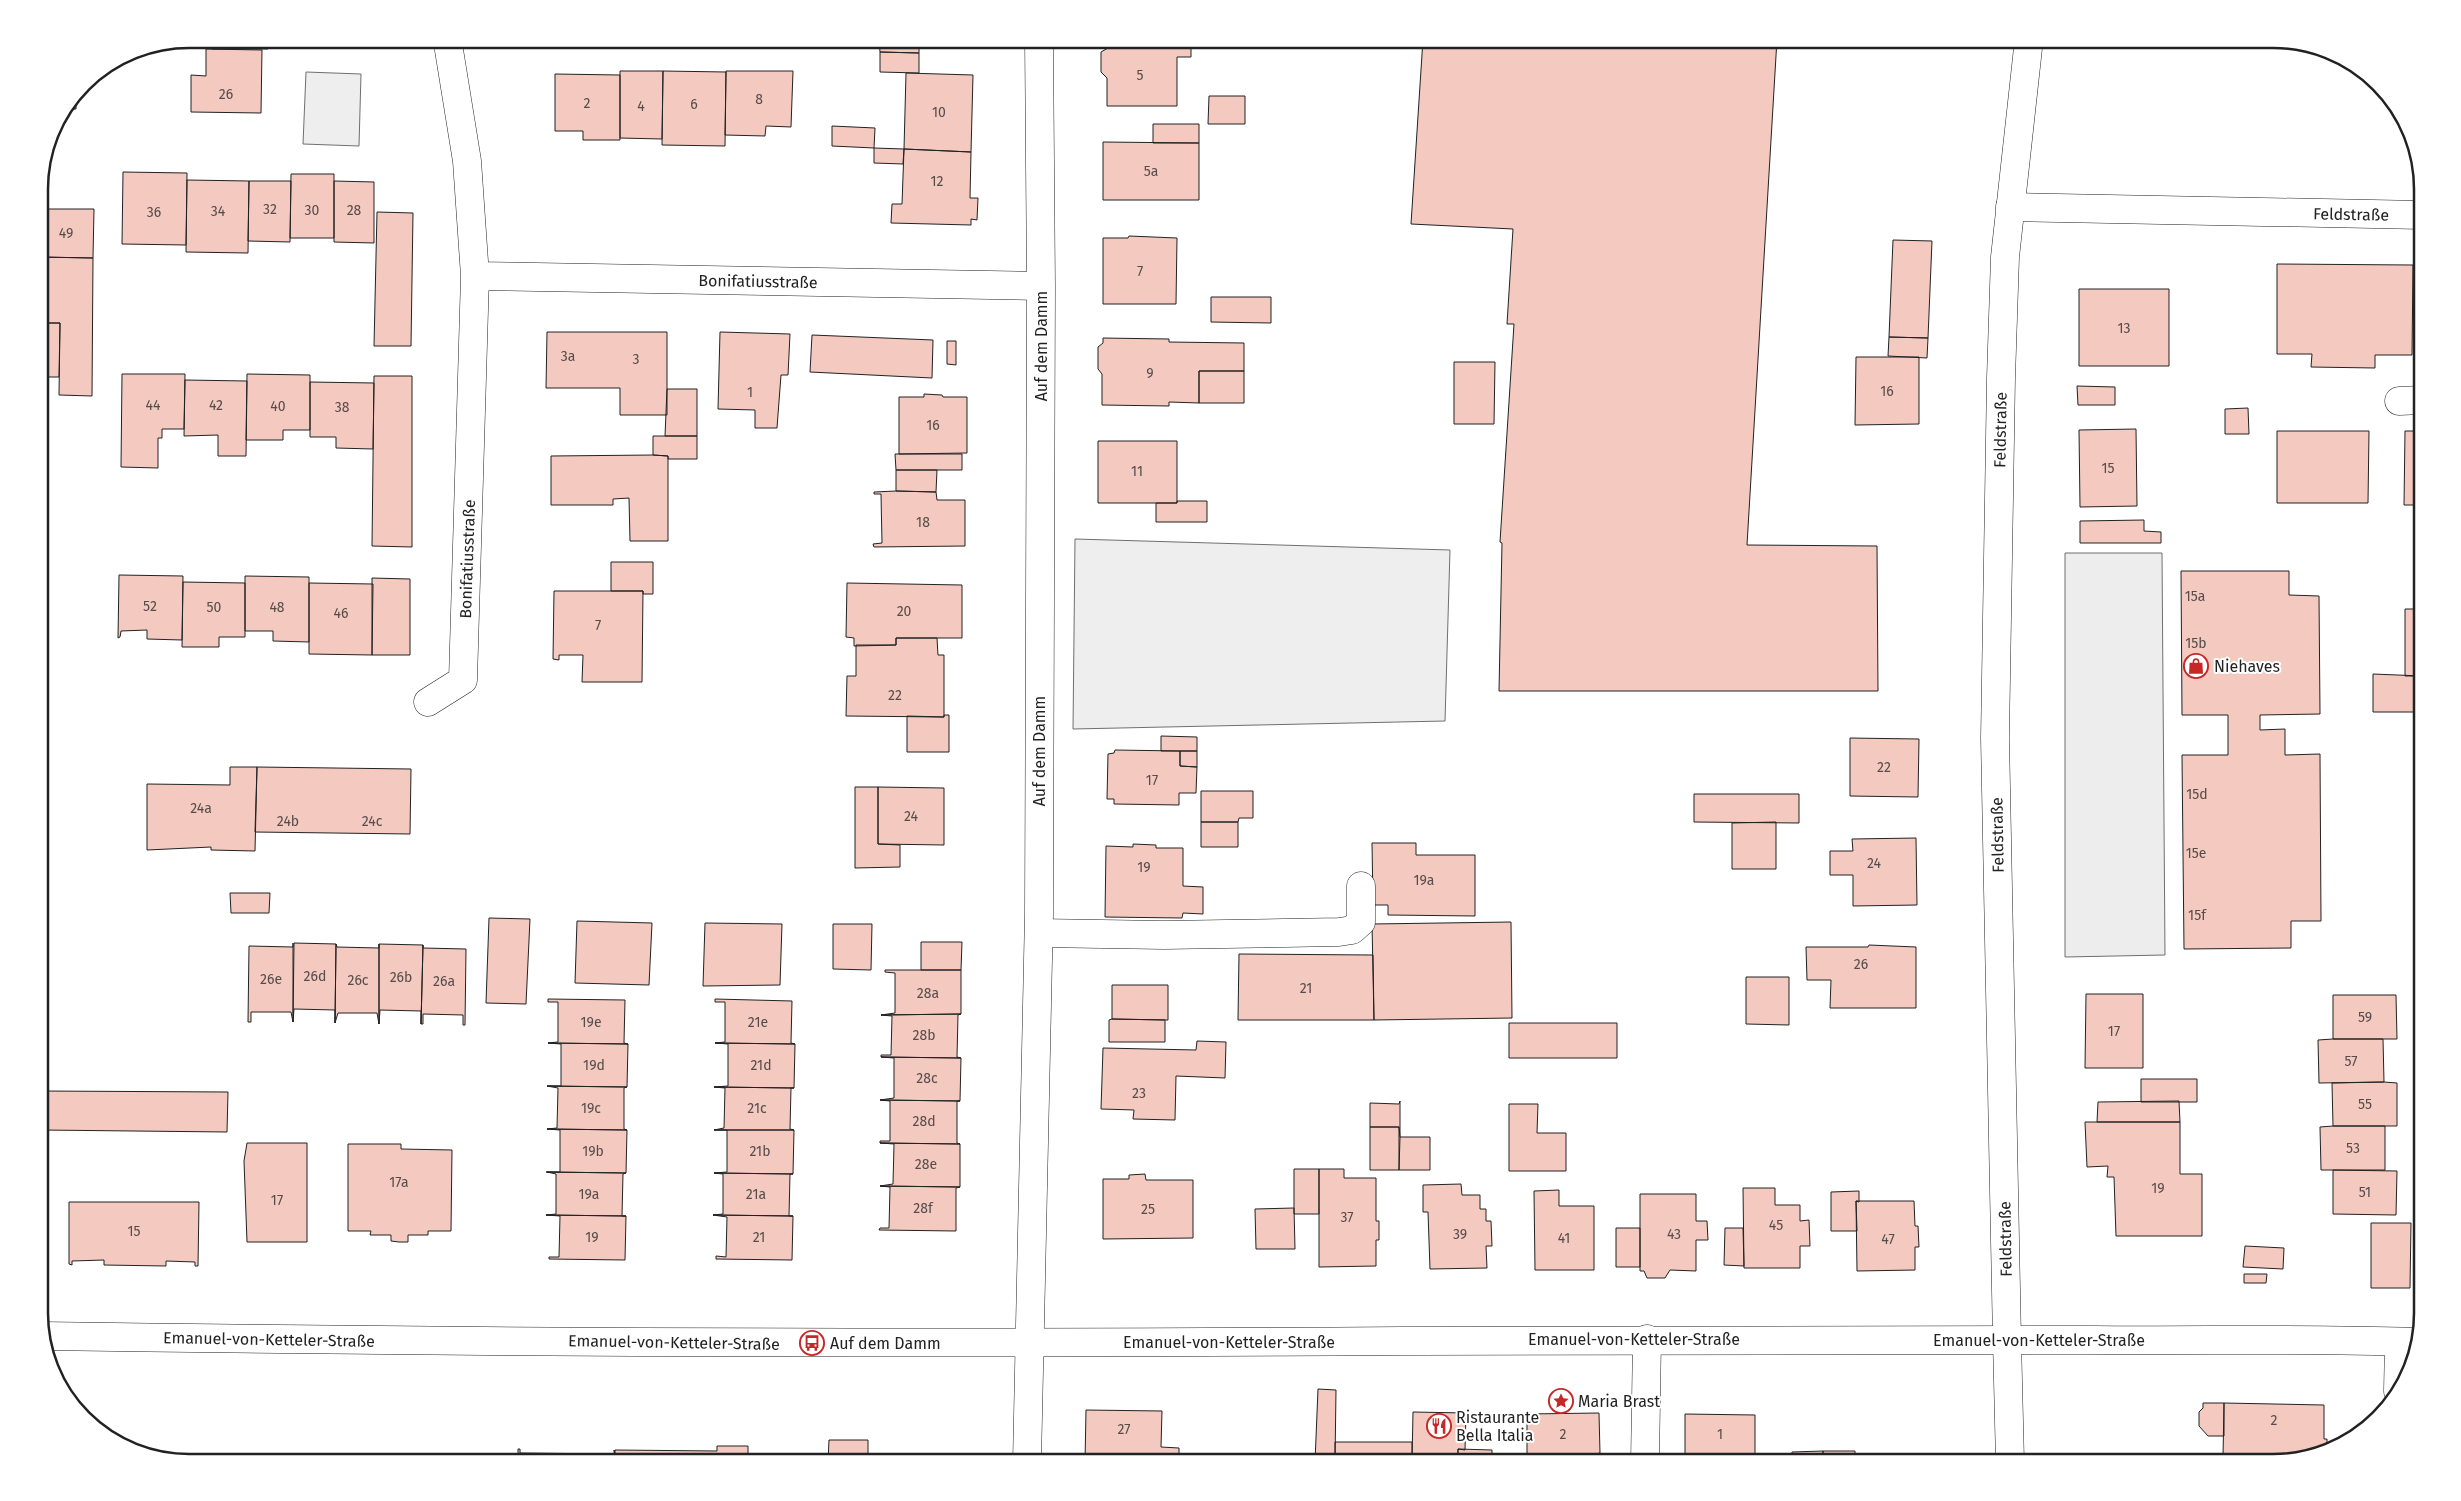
<svg xmlns="http://www.w3.org/2000/svg" width="2461" height="1501" viewBox="0 0 2461 1501" font-family="'Fira Sans',sans-serif">
<style>
.green{fill:#eee;stroke:#6f6f6f}
.parking{fill:#ededed;stroke:#6f6f6f}
.building{fill:#f3c9c0;stroke:#222}
.lines{fill:none;stroke-linecap:round;stroke-linejoin:round}
.minor-casing{stroke:#222;stroke-width:29}
.major-casing{stroke:#222;stroke-width:29}
.minor{stroke:#fff;stroke-width:28}
.major{stroke:#fff;stroke-width:28}
.labels{text-anchor:middle;stroke-width:4;stroke-linejoin:round;paint-order:stroke}
.number-label{font-size:14px;fill:#564c4a}
.street-label{font-size:16px;fill:#222;stroke:#fff}
.poi-label{font-size:16px;fill:#222;stroke:#fff;text-anchor:start}
.rim{fill:none;stroke:#222;stroke-width:2.5}
</style>
<rect width="100%" height="100%" fill="#fff"/>
<path class="green" d="M306,72L361,74L359,146L303,144Z
M1075,539L1450,550L1445,721L1073,729Z"/>
<path class="parking" d="M2065,553H2162L2165,955L2065,957Z"/>
<path class="building" d="M212,39H268V49H212Z
M879,39H919V53L880,52Z
M1423,39H1777L1747,545L1877,546L1878,691H1499L1502,543L1500,542L1514,324H1507L1513,229L1411,224Z
M1107,42H1191V57H1177V106H1107V78L1101,72V52L1108,48Z
M206,49L262,50L261,113L191,112V75L206,76Z
M880,52L919,53V73L880,72Z
M620,71H663L662,139L620,138Z
M663,71L726,72L725,146L662,145Z
M726,71H793L791,127L766,126L765,136L725,135Z
M906,73L973,75L971,152L904,149Z
M555,74L620,75V140H583V131H555Z
M76,92V109H64Z
M1209,96H1245V124H1208Z
M1153,124H1199V143H1153Z
M832,126L875,128L874,148L832,146Z
M1103,142L1199,143V200H1103Z
M874,148L904,149L903,164L874,163Z
M904,149L971,152L970,198H978L977,220L971,219V225L891,223L892,204H902Z
M123,172L187,173L186,245L122,244Z
M291,174H334V238H290Z
M187,180L249,181L248,253L186,252Z
M249,181H291L290,242L248,241Z
M334,181L374,182V243L334,242Z
M39,209H94L93,258L39,257Z
M377,212L413,213L411,346H374Z
M1129,236L1177,238L1176,304H1103V238H1128Z
M1893,240L1932,241L1928,338L1889,337Z
M39,257L93,258L92,396L59,395L60,323H39Z
M2277,264L2413,265L2412,355H2375V368L2311,367L2312,354H2277Z
M2079,289H2169V366H2079Z
M1211,297H1271V323L1211,322Z
M39,323H60L59,377H39Z
M547,332H667V415H620V388H546Z
M720,332L790,334L788,375H781L777,428H755V410L718,409Z
M812,335L933,340L932,378L810,372Z
M1889,337L1928,338L1927,358L1888,356Z
M1103,338L1169,339V342L1244,343V371H1199V403L1169,402V406L1102,405V374L1098,369V347L1103,343Z
M947,341H956V365L947,364Z
M1856,357H1919V424L1855,425Z
M1454,362H1495L1494,424H1454Z
M1199,371H1244V403H1199Z
M122,374H185L184,429H162V438H158V468L121,467Z
M247,374L310,375V430H283V440H246Z
M374,376H412V547L372,546Z
M185,380L247,381L246,456H218V435L184,436Z
M310,382L374,383L373,449L336,448V437H310Z
M2077,386L2115,387V405H2078Z
M667,389H697V436H665Z
M924,394L942,395L943,397H967V453L899,454V397H924Z
M2248,408L2249,434H2225V409Z
M2136,429L2137,506L2080,507L2079,430Z
M2277,431H2369L2368,503H2277Z
M2405,431H2422V505H2404Z
M653,436H697V459H668V456L653,455Z
M1098,441H1177V503H1098Z
M895,454H962V470H896Z
M653,455L668,456V541H630L629,498L613,499V505H551V456Z
M896,470H937L936,492L896,491Z
M896,491L936,492L937,500H965V546L874,547L873,544L882,543L881,494H874V492Z
M1177,501H1207V522H1156V503H1177Z
M2144,520V531L2161,532V543H2080V521Z
M611,562H653V594H643V591H611Z
M2181,571H2289V595L2319,596L2320,714L2260,715V730L2285,729V755L2320,754L2321,921H2291V948L2184,949L2182,755H2228V715H2182Z
M119,575L183,576L182,640L147,639V630L121,631L120,637L118,638Z
M245,576L309,577V642L273,641V631H245Z
M372,578L410,579V655H372Z
M183,582L245,583V637H219V647H182Z
M309,583L373,584L372,655L309,654Z
M847,583L962,585V638H896V645L854,646V638L846,637Z
M554,591H643L642,682H582L583,655H559V660L553,659Z
M2405,609H2422V676H2405Z
M896,638H937L938,655H944V717L846,716L847,676H856V645H896Z
M2373,674L2422,676V712H2373Z
M944,715H949V752H907V716L944,717Z
M1161,736L1197,737V751H1161Z
M1850,738L1919,739L1918,797L1850,796Z
M1115,750L1180,751V766L1197,767L1196,793H1179V805L1114,804V799H1107L1108,754L1114,753Z
M1180,751H1197V767L1180,766Z
M230,767H257L255,851L211,850V847L147,850V784L230,785Z
M257,767L411,769L410,834L255,832Z
M855,787H878V844L900,845V867L855,868Z
M878,787L944,788V845L878,844Z
M1201,791H1253V818H1239L1238,822H1201Z
M1694,794H1799V823L1694,822Z
M1201,822H1238V847H1201Z
M1776,822V869H1732V823Z
M1916,838L1917,905L1853,906V875H1830V851H1853L1852,839Z
M1372,843H1416V855H1475V916L1388,915V905H1373Z
M1133,844L1156,845V848H1183V886L1203,887V914L1183,913L1182,918L1105,917L1106,846L1133,847Z
M230,893H270L269,913H231Z
M489,918L530,919L526,1004L486,1003Z
M577,921L652,923L649,985L575,983Z
M1511,922L1512,1018L1374,1020L1372,924Z
M705,923L782,924L780,985L703,986Z
M833,924H872L871,970L833,969Z
M921,942H962L961,970H921Z
M293,943V1022L291,1012H251V1022H248L249,946L293,947Z
M294,943L336,944L335,1023V1010L294,1009L293,1022Z
M336,944L337,947L379,948V944V1024L377,1013H338L335,1023Z
M379,944L423,945L421,1024V1011L380,1010L379,1024Z
M423,945V948L466,949L465,1025H463V1015L423,1014V1024H421Z
M1869,945L1916,947V1008H1830L1831,980H1807L1806,947H1868Z
M1239,954L1373,955L1374,1020H1238Z
M885,970H961V1014L881,1015L895,1013V973L885,972Z
M1746,977H1789V1025L1746,1024Z
M1112,985H1168V1020L1112,1019Z
M2086,994H2143V1068H2085Z
M2333,995H2396L2397,1039H2333Z
M548,999L625,1000L624,1043L628,1044L548,1043L558,1042V1002H548Z
M715,999L792,1001L791,1043L795,1044L715,1043L725,1042V1002H715Z
M961,1014L958,1015L957,1057L961,1058L881,1057V1055H891L892,1016L881,1015Z
M1112,1019L1165,1020V1042H1109V1020Z
M1509,1023H1617V1058H1509Z
M2333,1039H2383L2384,1082L2319,1083L2318,1040Z
M1197,1041L1226,1042L1225,1078L1176,1076L1175,1120L1133,1119L1134,1110L1101,1109L1103,1048L1196,1050Z
M548,1043L628,1044L627,1087L547,1086H561V1044Z
M715,1043L795,1044L794,1088L714,1087L728,1086V1044Z
M881,1057L961,1058L960,1101L880,1100L894,1098V1058Z
M2141,1079H2197V1102H2141Z
M2384,1082L2397,1083V1126H2333L2332,1083Z
M547,1086L627,1087L624,1088V1129L627,1130L547,1129L557,1128L558,1088Z
M714,1087L794,1088H791L790,1129L794,1130H714L724,1128L725,1088Z
M41,1091L228,1092L227,1132L41,1130Z
M880,1100L960,1101H957V1143L960,1144L880,1143V1141H890V1101Z
M1400,1101V1137L1399,1127H1370V1103L1399,1104Z
M2179,1101L2180,1122H2097L2098,1102Z
M1509,1104H1538L1537,1133H1566V1171H1509Z
M2085,1122H2180V1174H2202V1236H2116L2114,1177H2107L2108,1166L2087,1167Z
M2333,1126H2385V1170H2321L2320,1127Z
M1370,1127H1399V1170H1370Z
M547,1129L627,1130L626,1173L546,1172H560V1130Z
M714,1130H794L793,1174L714,1173L727,1172V1130Z
M1400,1137H1430V1170H1399Z
M247,1143H307V1242H247L244,1161Z
M880,1143L960,1144V1187L880,1186L893,1184L894,1144Z
M348,1144H401V1149L452,1150L451,1231H428V1235H408V1242H399L391,1241V1235H370L371,1231H348Z
M1294,1169H1319V1214H1294Z
M1319,1169H1344V1178H1376V1221H1379V1240H1376V1266L1319,1267Z
M2333,1170L2397,1171L2396,1215L2333,1214Z
M547,1172L626,1173L623,1174L622,1216H626L546,1215L556,1214V1174Z
M714,1173L793,1174H790L789,1216H793L713,1215L723,1214V1174Z
M1145,1174L1146,1180H1193V1238L1103,1239V1179H1129V1175Z
M1461,1184L1462,1195H1480V1209H1486V1221H1491L1492,1246H1486L1487,1268L1430,1269L1428,1212H1423V1185Z
M880,1186L960,1187L956,1188V1231L879,1230L880,1228H889L890,1187Z
M1743,1188H1775V1205H1800V1221L1809,1220L1810,1246H1800V1268H1744Z
M1559,1190V1206H1594V1270H1535L1534,1191Z
M1859,1191V1202L1856,1201L1857,1231H1831V1192Z
M1640,1194H1696V1221H1707L1708,1240H1696V1271L1670,1270L1665,1278H1647L1644,1271H1640Z
M1856,1201H1914L1915,1226H1918L1919,1247H1915V1270L1857,1271Z
M69,1202H199L198,1266H195V1262L166,1261V1266L104,1265V1260L72,1261V1265L69,1264Z
M1294,1208L1295,1249H1256L1255,1209Z
M546,1215L626,1216L625,1260L549,1259V1257H559L560,1216Z
M713,1215L793,1216L792,1260L716,1259V1256L726,1257L727,1217Z
M2371,1223H2411L2410,1288H2371Z
M1616,1228H1640V1267H1616Z
M1725,1228H1743L1744,1266L1724,1265Z
M2245,1246L2284,1248L2283,1269L2243,1267Z
M2244,1274H2267L2266,1283H2244Z
M1318,1389L1336,1390L1335,1462H1315Z
M2203,1403H2224V1436H2208L2199,1426V1412L2203,1408Z
M2224,1403L2324,1405V1439H2327V1448L2290,1458L2223,1457Z
M1086,1410L1162,1411L1161,1447L1179,1448V1462H1085Z
M1413,1412L1466,1413L1465,1450L1458,1449V1462H1412Z
M1599,1413L1600,1453L1595,1454V1462H1527V1414Z
M1685,1414L1755,1415V1462H1688V1454H1685Z
M829,1440H868V1462H828Z
M1335,1442H1412V1462H1335Z
M717,1446H748V1462H615V1450L717,1451Z
M518,1449H520V1453L615,1454L614,1450L615,1462H518Z
M1458,1449L1492,1450V1462H1458Z
M1823,1451H1855V1462H1823Z
M1823,1451V1462H1792V1452Z"/>
<g class="lines">
<defs>
<path id="minor" d="M449,50L467,161L475,276
M2010,207L2422,215
M2399,401L2422,400
M428,702L463,680L475,276L1041,286
M1039,933L1164,935L1339,932L1352,930L1361,922V886
M2007,1340L2010,1462
M2398,1391L2399,1342
M1027,1462L1039,914L1041,286L1039,39
M1645,1462L1647,1339"/>
<path id="major" d="M43,1336C496,1343 949,1344 1402,1341C1632,1339 1862,1339 2093,1340C2200,1341 2307,1338 2414,1342
M2007,1340L1995,738L2001,378L2005,257L2029,39"/>
</defs>
<use href="#minor" class="minor-casing"/>
<use href="#major" class="major-casing"/>
<use href="#minor" class="minor"/>
<use href="#major" class="major"/>
</g>
<defs>
<symbol id="shop-ring" viewBox="-11 -11 22 22"><circle r="9.5" fill="#fff" stroke="#c62828" stroke-width="1.5"/><path d="M-5-2.5h2.3a2.7 3.5 0 0 1 5.4 0H5L5.5 6h-11ZM-1.5-2.5h3a1.5 2.3 0 0 0-3 0Z" fill="#c62828"/></symbol>
<symbol id="bus-ring" viewBox="-11 -11 22 22"><circle r="9.5" fill="#fff" stroke="#c62828" stroke-width="1.5"/><path d="M-5-6H5V4H4V6H2V4H-2V6H-4V4H-5ZM-3.5-4V0h7V-4ZM-3.5 1.2v1.5H-2V1.2ZM2 1.2v1.5H3.5V1.2Z" fill="#c62828"/></symbol>
<symbol id="sight-ring" viewBox="-11 -11 22 22"><circle r="9.5" fill="#fff" stroke="#c62828" stroke-width="1.5"/><path d="M0-6L1.8-2.2L6-1.7L2.9 1.2L3.7 5.4L0 3.3L-3.7 5.4L-2.9 1.2L-6-1.7L-1.8-2.2Z" fill="#c62828"/></symbol>
<symbol id="restaurant-ring" viewBox="-11 -11 22 22"><circle r="9.5" fill="#fff" stroke="#c62828" stroke-width="1.5"/><path d="M-5-6h1v4h1v-4h1v4h1v-4h1v5L-1.5 .5V6h-2V.5L-5-1ZM5-6V6H3V1.5H1.5Q1.5-4 5-6Z" fill="#c62828"/></symbol>
</defs>
<g fill-rule="evenodd">
<use href="#shop-ring" x="2182" y="652" width="28" height="28"/>
<use href="#bus-ring" x="798" y="1329" width="28" height="28"/>
<use href="#sight-ring" x="1547" y="1387" width="28" height="28"/>
<use href="#restaurant-ring" x="1425" y="1412" width="28" height="28"/>
</g>
<g class="labels">
<g class="number-label">
<text x="1140" y="80">5</text>
<text x="226" y="99">26</text>
<text x="759" y="104">8</text>
<text x="587" y="108">2</text>
<text x="694" y="109">6</text>
<text x="641" y="111">4</text>
<text x="939" y="117">10</text>
<text x="1151" y="176">5a</text>
<text x="937" y="186">12</text>
<text x="270" y="214">32</text>
<text x="312" y="215">30</text>
<text x="354" y="215">28</text>
<text x="218" y="216">34</text>
<text x="154" y="217">36</text>
<text x="66" y="238">49</text>
<text x="1140" y="276">7</text>
<text x="2124" y="333">13</text>
<text x="568" y="361">3a</text>
<text x="636" y="364">3</text>
<text x="1150" y="378">9</text>
<text x="1887" y="396">16</text>
<text x="750" y="397">1</text>
<text x="153" y="410">44</text>
<text x="216" y="410">42</text>
<text x="278" y="411">40</text>
<text x="342" y="412">38</text>
<text x="933" y="430">16</text>
<text x="2108" y="473">15</text>
<text x="1137" y="476">11</text>
<text x="923" y="527">18</text>
<text x="2195" y="601">15a</text>
<text x="150" y="611">52</text>
<text x="214" y="612">50</text>
<text x="277" y="612">48</text>
<text x="904" y="616">20</text>
<text x="341" y="618">46</text>
<text x="598" y="630">7</text>
<text x="2196" y="648">15b</text>
<text x="895" y="700">22</text>
<text x="1884" y="772">22</text>
<text x="1152" y="785">17</text>
<text x="2197" y="799">15d</text>
<text x="201" y="813">24a</text>
<text x="911" y="821">24</text>
<text x="288" y="826">24b</text>
<text x="372" y="826">24c</text>
<text x="2196" y="858">15e</text>
<text x="1874" y="868">24</text>
<text x="1144" y="872">19</text>
<text x="1424" y="885">19a</text>
<text x="2197" y="920">15f</text>
<text x="1861" y="969">26</text>
<text x="315" y="981">26d</text>
<text x="401" y="982">26b</text>
<text x="271" y="984">26e</text>
<text x="358" y="985">26c</text>
<text x="444" y="986">26a</text>
<text x="1306" y="993">21</text>
<text x="928" y="998">28a</text>
<text x="2365" y="1022">59</text>
<text x="591" y="1027">19e</text>
<text x="758" y="1027">21e</text>
<text x="2114" y="1036">17</text>
<text x="924" y="1040">28b</text>
<text x="2351" y="1066">57</text>
<text x="594" y="1070">19d</text>
<text x="761" y="1070">21d</text>
<text x="927" y="1083">28c</text>
<text x="1139" y="1098">23</text>
<text x="2365" y="1109">55</text>
<text x="591" y="1113">19c</text>
<text x="757" y="1113">21c</text>
<text x="924" y="1126">28d</text>
<text x="2353" y="1153">53</text>
<text x="593" y="1156">19b</text>
<text x="760" y="1156">21b</text>
<text x="926" y="1169">28e</text>
<text x="399" y="1187">17a</text>
<text x="2158" y="1193">19</text>
<text x="2365" y="1197">51</text>
<text x="589" y="1199">19a</text>
<text x="756" y="1199">21a</text>
<text x="277" y="1205">17</text>
<text x="923" y="1213">28f</text>
<text x="1148" y="1214">25</text>
<text x="1347" y="1222">37</text>
<text x="1776" y="1230">45</text>
<text x="134" y="1236">15</text>
<text x="1460" y="1239">39</text>
<text x="1674" y="1239">43</text>
<text x="592" y="1242">19</text>
<text x="759" y="1242">21</text>
<text x="1564" y="1243">41</text>
<text x="1888" y="1244">47</text>
<text x="2274" y="1425">2</text>
<text x="1124" y="1434">27</text>
<text x="1563" y="1439">2</text>
<text x="1720" y="1439">1</text>
</g>
<g class="street-label">
<text transform="translate(2351 214) rotate(1)" y="6">Feldstraße</text>
<text transform="translate(758 281) rotate(1)" y="6">Bonifatiusstraße</text>
<text transform="translate(1041 346) rotate(-90)" y="6">Auf dem Damm</text>
<text transform="translate(2000 430) rotate(-89)" y="6">Feldstraße</text>
<text transform="translate(467 559) rotate(-88)" y="6">Bonifatiusstraße</text>
<text transform="translate(1039 751) rotate(-90)" y="6">Auf dem Damm</text>
<text transform="translate(1997 835) rotate(-91)" y="6">Feldstraße</text>
<text transform="translate(2005 1239) rotate(-91)" y="6">Feldstraße</text>
<text transform="translate(269 1339) rotate(1)" y="6">Emanuel-von-Ketteler-Straße</text>
<text x="1634" y="1345">Emanuel-von-Ketteler-Straße</text>
<text x="2039" y="1346">Emanuel-von-Ketteler-Straße</text>
<text transform="translate(674 1342) rotate(1)" y="6">Emanuel-von-Ketteler-Straße</text>
<text x="1229" y="1348">Emanuel-von-Ketteler-Straße</text>
</g>
<g class="poi-label">
<text x="2214" y="672">Niehaves</text>
<text x="830" y="1349">Auf dem Damm</text>
<text x="1578" y="1407">Maria Brast</text>
<text x="1456" y="1423">Ristaurante<tspan x="1456" dy="18">Bella Italia</tspan></text>
</g>
</g>
<path d="M0 0H2461V1501H0ZM189 48H2273A141 141 0 0 1 2414 189V1313A141 141 0 0 1 2273 1454H189A141 141 0 0 1 48 1313V189A141 141 0 0 1 189 48Z" fill="#fff" fill-rule="evenodd"/>
<path class="rim" d="M189 48H2273A141 141 0 0 1 2414 189V1313A141 141 0 0 1 2273 1454H189A141 141 0 0 1 48 1313V189A141 141 0 0 1 189 48Z"/>
</svg>
